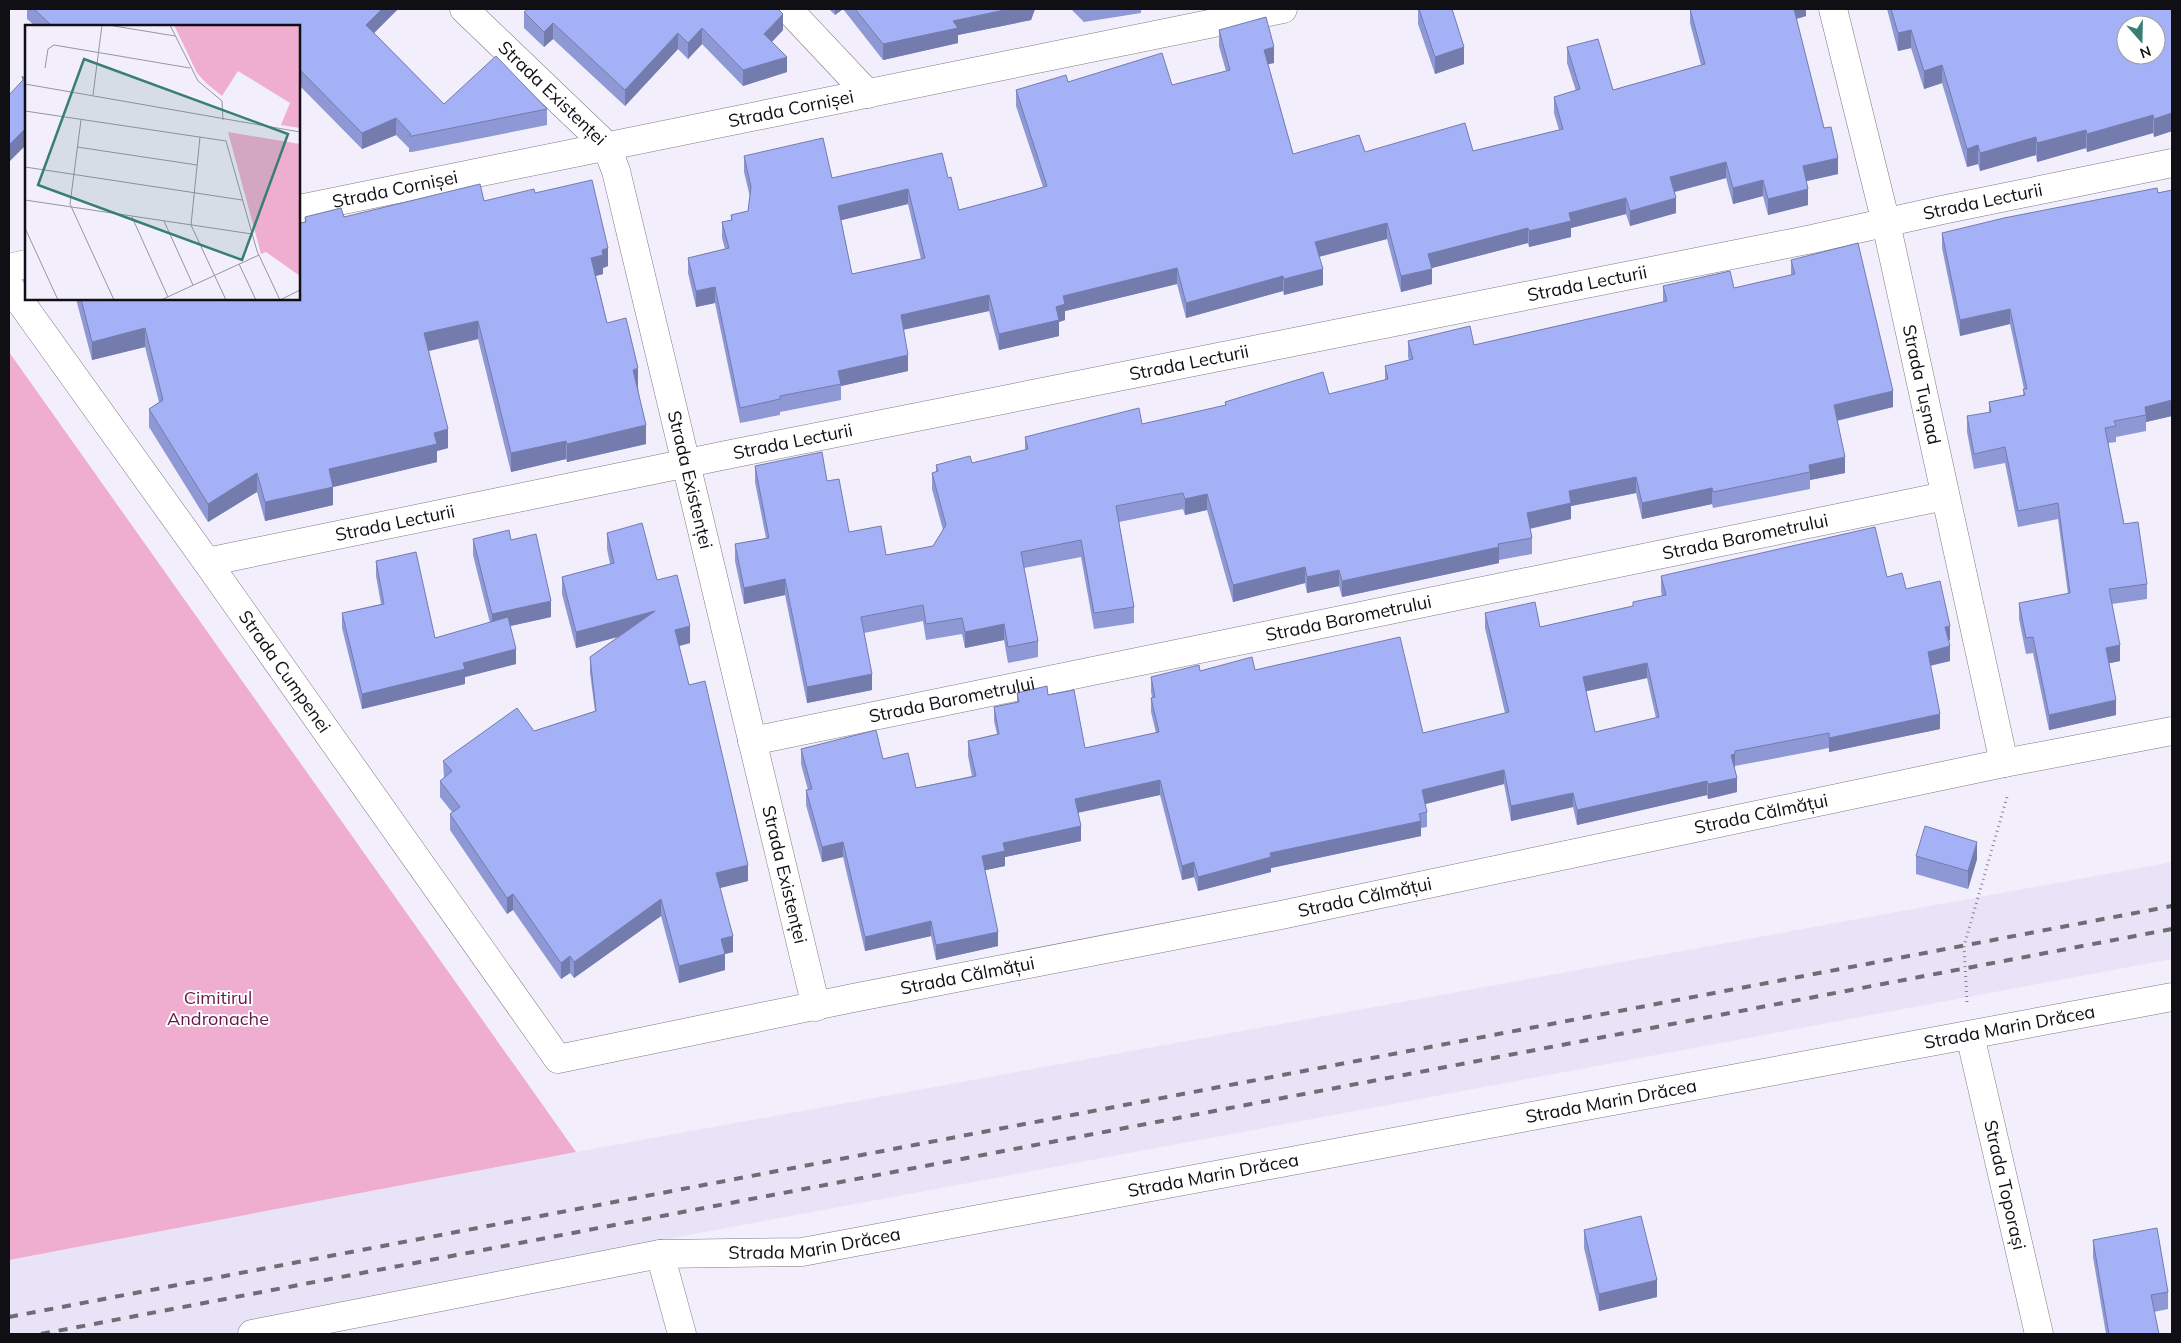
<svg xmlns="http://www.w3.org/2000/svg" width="2181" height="1343" viewBox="0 0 2181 1343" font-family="Mulish,sans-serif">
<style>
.built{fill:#e9e3f7}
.green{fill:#efaecf}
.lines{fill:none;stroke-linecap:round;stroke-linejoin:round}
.minor-casing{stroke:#7d7a84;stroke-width:29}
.path{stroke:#88858e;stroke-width:3;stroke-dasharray:1 4;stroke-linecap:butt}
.minor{stroke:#fff;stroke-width:28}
.rail{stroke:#6f6d74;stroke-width:4;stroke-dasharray:9 9;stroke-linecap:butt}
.wall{fill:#8d98d4;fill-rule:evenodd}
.shaded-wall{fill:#737cac}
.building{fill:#a4b1f6;stroke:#737cac;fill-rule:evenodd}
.labels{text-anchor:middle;stroke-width:4;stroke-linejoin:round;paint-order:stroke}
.street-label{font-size:18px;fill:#100f13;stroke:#fff}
.park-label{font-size:18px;fill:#671748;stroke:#fff}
.inset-road{fill:none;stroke:#98959e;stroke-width:1}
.view{fill:#397e73;fill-opacity:0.15;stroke:#397e73;stroke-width:2.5}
.inset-edge{fill:none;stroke:#100f13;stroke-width:2.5}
</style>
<rect width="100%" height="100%" fill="#f2eefb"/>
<path class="built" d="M2172,862V959L624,1247L316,1334H9V1260L576,1152Z"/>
<path class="green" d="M9,352L576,1152L9,1260Z"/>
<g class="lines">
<defs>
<g id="minor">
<path id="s1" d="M464,9L606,145L616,171L816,1007"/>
<path d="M788,9L868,94"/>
<path id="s2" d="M1833,9L1886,223L2004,763"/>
<path id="s3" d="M299,209L1283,9"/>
<path d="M9,268L26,264"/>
<path id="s4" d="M9,286L207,562L558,1059L853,998L1281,915L2004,763L2172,731"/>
<path id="s5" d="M207,562L736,453L1812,239L1942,210L2172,163"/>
<path id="s6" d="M752,741L1945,496"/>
<path id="s7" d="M1970,1035L2039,1334"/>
<path d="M660,1254L682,1334"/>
<path id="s8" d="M252,1334L660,1254L802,1252L2172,997"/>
</g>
</defs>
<use href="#minor" class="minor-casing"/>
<path class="path" d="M1967,1002L1964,946L2007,797"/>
<use href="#minor" class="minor"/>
<path class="rail" d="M9,1317L2172,906
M41,1334L2172,929"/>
</g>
<path class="wall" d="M27,9H398L374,33L444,104L547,109V125L412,152H409V148L396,135L362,149L299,85V26H35L27,19Z
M829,9H843L835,15Z
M843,9H1035L1031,20L958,35V43L883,60Z
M1071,9H1141V13L1084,22Z
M1418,9H1452L1464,64L1435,74L1418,24Z
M1690,9H1806V16L1796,19L1824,128L1838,174L1806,181L1808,205L1768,215L1763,196L1733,204L1726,178L1675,192L1676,213L1630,226L1626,214L1571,228V237L1529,247L1528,243L1432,268V284L1401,292L1387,239L1319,256L1323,285L1284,295L1283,291L1186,318L1177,284L1065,311V320L1059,322V336L999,350L989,311L903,330L908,371L841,386V400L780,412V415L740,423L715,303L696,307L688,273V258L725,249L722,238V222L731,220V215L748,211L750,197L744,172V156L832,178H948L959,210L1030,191L1043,187L1016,106V90L1068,82L1172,85L1226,71L1219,46V30L1274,63L1268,64L1293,154L1473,151L1559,130L1554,113V97L1576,91L1567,63V47L1613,90L1701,65L1690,23ZM908,204L921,259L852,274L841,220Z
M1887,9H2172V131L2154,137L2153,133L2087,152L2086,148L2037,162L2036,155L1980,171L1978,164L1967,167L1942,83L1924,89L1911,48L1898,51Z
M524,12L783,30L772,42L787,72L743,86L702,44L688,59L678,49L625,106L553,39L544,47L524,28Z
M2172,190V416L2146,422V431L2116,437V442L2108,443L2124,524L2147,584V599L2112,604L2120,661L2109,663L2116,715L2049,730L2033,653L2026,654L2019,619V603L2068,594L2058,519L2018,527L2005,463L1974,469L1967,432V416L1989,413V402L2023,395L2024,389L2010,324L1960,336L1942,248V233Z
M535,193L608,266L603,268V274L596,276L607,323L638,387L646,444L567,462L566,459L511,472L478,339L429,351L448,448L437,451V462L333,487V505L265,521L257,492L208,522L149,427V409L159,402L145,347L92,360L76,299H299L305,217H344L484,201Z
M1791,260L1893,407L1837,421L1845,473L1810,480V489L1713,508L1712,504L1642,519L1636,493L1571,506V519L1530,529L1532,538V554L1499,560V563L1342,597L1339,586L1307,593L1305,583L1233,602L1207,510L1185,515L1183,509L1119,522L1134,607V623L1094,629L1081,557L1024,568L1038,641V657L1008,663L1004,640L965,648L962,634L926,640L923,621L864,633L872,690L807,703L785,595L744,604L735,561V544L766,538L755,482V466L827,481L849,532L886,555L933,546L943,530L932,489V473L936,472V465L972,463L1025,450V437L1142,424L1225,406V402L1329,394L1385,380V366L1409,360L1408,357V341L1474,345L1663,302V286L1734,288L1791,275Z
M607,533L657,580L690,643L679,646L689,685L748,881L720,888L733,952L725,954V970L679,983L661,916L574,978L570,973L561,979L513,910L507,914L450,830V814L452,812L440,797V781L444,778L443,761L595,711L590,673V657L618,637L576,648L562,594V577L610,564L607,549Z
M473,539L511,540L551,617L510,626L516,664L465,677V684L362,709L342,628V613L381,604L376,576V561L435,638L490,623L473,555Z
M1661,576L1887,577L1906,589L1950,640L1949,641L1950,661L1930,666L1940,729L1829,752V748L1735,766V769H1734L1737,792L1708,799L1707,795L1577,825L1573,807L1511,821L1504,784L1425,804L1427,812V827L1421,828V836L1271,868V872L1198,891L1194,877L1182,880L1160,795L1078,813L1081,841L1005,857V866L985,870L998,946L936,960L931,936L865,951L843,857L822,862L806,805V790H808L801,764V749L883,759L916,788L972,776L968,756V741L997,734L994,721V707L1017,702V693L1048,695L1085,748L1156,733L1151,712V698L1152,697L1151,692V677L1200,671L1255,670L1423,733L1505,713L1485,628V613L1540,627L1633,606V602L1662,596L1661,591ZM1647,678L1656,718L1595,732L1586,691Z
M1916,856L1977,859L1968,889L1916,874Z
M1584,1230L1657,1297L1599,1311L1584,1248Z
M2093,1240L2168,1292V1309L2154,1312L2159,1334H2106L2093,1257Z"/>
<path class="shaded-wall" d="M382,9H398L366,41V25Z
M835,9H843L835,15Z
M1009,9H1035L1031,20L958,35V43L883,60V44L953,21Z
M1792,9H1806V16L1792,20Z
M783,14V30L764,50V34Z
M553,23V39L544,47V32Z
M702,28V44L688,59V43Z
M1911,30V48L1898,51V33Z
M678,33V49L625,106V90Z
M1274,47V63L1264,65V50Z
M1464,47V64L1435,74V57Z
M787,57V72L743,86V70Z
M1942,65V83L1924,89V71Z
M2172,113V131L2154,137V119Z
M2153,115V133L2087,152V134Z
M396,118V135L362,149V133Z
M26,128V145L9,162V145Z
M2086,130V148L2037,162V143Z
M2036,137V155L1980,171V153Z
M1978,145V164L1967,167V149Z
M1838,158V174L1803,182V166Z
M1726,162V178L1670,193V177Z
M1763,180V196L1733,204V188Z
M908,189V204L838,221V206Z
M1808,189V205L1768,215V199Z
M1626,198V214L1571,228V237L1529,247V231L1569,213Z
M1676,198V213L1630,226V211Z
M1387,223V239L1315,258V242Z
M1528,228V243L1428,269V254Z
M608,248V266L603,268V274L591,277V258L602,250Z
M1177,268V284L1065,311V320L1059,322V336L999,350V334L1063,296Z
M1323,269V285L1284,295V279Z
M1432,269V284L1401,292V276Z
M1283,276V291L1186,318V303Z
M715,287V303L696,307V291Z
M989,295V311L901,330V315Z
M2010,309V324L1960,336V320Z
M478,321V339L424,352V333Z
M145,328V347L92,360V342Z
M908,355V371L841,386L838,371Z
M638,368V387L633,388V370Z
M1893,391V407L1834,421V405Z
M2172,400V416L2146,422V415L2145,407Z
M646,425V444L567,462V444Z
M448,429V448L437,451V462L329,488V469L434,433Z
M566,441V459L511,472V453Z
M1845,457V473L1810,480V472L1809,465Z
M257,473V492L208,522V504Z
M1636,477V493L1571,506V519L1527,529V513L1569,491Z
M333,487V505L265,521V502Z
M1712,488V504L1642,519V503Z
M1207,494V510L1185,515V499Z
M1499,547V563L1342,597V581Z
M1305,567V583L1233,602V585Z
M1339,570V586L1307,593V577Z
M785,579V595L744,604V588Z
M551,601V617L492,630V614Z
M655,611V627L576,648V632Z
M1004,624V640L965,648V632Z
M690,626V643L675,647V630Z
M1950,626V640L1945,642V627Z
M2120,645V661L2106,664V648Z
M1950,646V661L1928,666V652Z
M516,649V664L465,677V684L362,709V694L463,663Z
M1647,663V678L1583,692V677Z
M872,674V690L807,703V687Z
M2116,700V715L2049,730V715Z
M1940,714V729L1829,752V738Z
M1735,754V769L1731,770V755Z
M1504,770V784L1422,805V790Z
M1737,778V792L1708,799V784Z
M1160,780V795L1075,813V799Z
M1707,781V795L1577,825V810Z
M1573,793V807L1511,821V806Z
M1421,821V836L1271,868V872L1198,891V877L1270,853Z
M1081,826V841L1005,857V866L982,871V856L1003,843Z
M843,842V857L822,862V847Z
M1977,842V859L1968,889V871Z
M1194,862V877L1182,880V866Z
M748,865V881L716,889V873Z
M513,894V910L507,914V898Z
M661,899V916L574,978V962Z
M931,921V936L865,951V937Z
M998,932V946L936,960V945Z
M733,936V952L725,954V970L679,983V966L721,939Z
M570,956V973L561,979V963Z
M1657,1280V1297L1599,1311V1294Z"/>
<path class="building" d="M34,9H382L366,25L444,104L496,56L547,109L412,136H409L411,134L396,118L362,133L299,69V26H52Z
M528,9H778L783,14L764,34L787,57L743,70L702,28L688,43L678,33L625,90L553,23L544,32L524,12Z
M855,9H1009L953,21L958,28L883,44Z
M1419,9H1452L1464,47L1435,57Z
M1690,9H1794L1824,128L1831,127L1838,158L1803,166L1808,189L1768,199L1763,180L1733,188L1726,162L1670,177L1676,198L1630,211L1626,198L1569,213L1571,221L1529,231L1528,228L1428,254L1432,269L1401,276L1387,223L1315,242L1323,269L1284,279L1283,276L1186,303L1177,268L1063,296L1065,304L1056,307L1059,320L999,334L989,295L901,315L908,355L838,371L841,384L780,396V399L740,408L715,287L696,291L688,258L729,248L722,222L732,220L731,215L748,211L751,187L744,156L823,138L832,178L942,153L948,178L951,177L959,210L1030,191L1047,186L1016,90L1066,75L1068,82L1162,53L1172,85L1230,70L1219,30L1266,17L1274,47L1264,50L1293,154L1359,135L1365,152L1465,123L1473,151L1563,129L1554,97L1580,89L1567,47L1598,39L1613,90L1705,64ZM908,189L925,258L852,274L838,206Z
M1891,9H2172V113L2154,119L2153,115L2087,134L2086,130L2037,143L2036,137L1980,153L1978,145L1967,149L1942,65L1924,71L1911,30L1898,33ZM2126,25H2156V55H2126Z
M22,76L26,80V128L9,145V95L23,80Z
M592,180L608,248L602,250L603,255L591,258L607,323L626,318L638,368L633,370L646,425L567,444L566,441L511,453L478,321L424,333L448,429L434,433L437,444L329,469L333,487L265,502L257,473L208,504L149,409L163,400L145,328L92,342L81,299H299V223L306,222L305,217L341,208L344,217L480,184L484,201L534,189L535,193Z
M2157,188L2158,193L2172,190V400L2145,407L2146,415L2114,421L2116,426L2105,428L2124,524L2138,522L2147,584L2109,589L2120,645L2106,648L2116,700L2049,715L2033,637L2026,638L2019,603L2070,593L2058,503L2018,511L2005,447L1974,454L1967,416L1991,412L1989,402L2025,395L2023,389H2027L2010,309L1960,320L1942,233L2004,218Z
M1858,243L1893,391L1834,405L1845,457L1809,465L1810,472L1713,492L1712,488L1642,503L1636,477L1569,491L1571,503L1527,513L1532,538L1498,544L1499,547L1342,581L1339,570L1307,577L1305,567L1233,585L1207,494L1185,499L1183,493L1116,506L1134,607L1094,613L1081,540L1021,552L1038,641L1008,647L1004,624L965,632L962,618L926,624L923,605L861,617L872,674L807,687L785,579L744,588L735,544L769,538L755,466L822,452L827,481L839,479L849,532L881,526L886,555L933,546L946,525L932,473L938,471L936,465L970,456L972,463L1028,449L1025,437L1139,408L1142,424L1226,405L1225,402L1323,372L1329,394L1388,379L1385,366L1413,359L1408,341L1470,326L1474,345L1667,301L1663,286L1730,271L1734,288L1795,274L1791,260Z
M642,523L657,580L677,575L690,626L675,630L689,685L705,681L748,865L716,873L733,936L721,939L725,954L679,966L661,899L574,962L570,956L561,963L513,894L507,898L450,814L460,807L440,781L452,771L443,761L517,708L534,731L596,711L590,657L655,611L576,632L562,577L614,563L607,533Z
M1875,527L1887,577L1902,573L1906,589L1940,581L1950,626L1945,627L1950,646L1928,652L1940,714L1829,738V733L1735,751V754L1731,755L1737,778L1708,784L1707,781L1577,810L1573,793L1511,806L1504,770L1422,790L1427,812L1419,814L1421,821L1270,853L1271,857L1198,877L1194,862L1182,866L1160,780L1075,799L1081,826L1003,843L1005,851L982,856L998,932L936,945L931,921L865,937L843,842L822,847L806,790L812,789L801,749L876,730L883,759L908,753L916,788L976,776L968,741L999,734L994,707L1019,702L1017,693L1047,686L1048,695L1074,690L1085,748L1159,732L1151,698L1155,697L1151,677L1199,665L1200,671L1252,657L1255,670L1400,637L1423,733L1509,712L1485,613L1535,602L1540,627L1633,606V602L1666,595L1661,576ZM1647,663L1659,717L1595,732L1583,677Z
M509,530L511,540L536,534L551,601L492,614L473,539Z
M416,552L435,638L508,617L516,649L463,663L465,669L362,694L342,613L384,604L376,561Z
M1925,826L1977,842L1968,871L1916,856Z
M1641,1216L1657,1280L1599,1294L1584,1230Z
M2157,1228L2168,1292L2151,1295L2159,1334H2109L2093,1240Z"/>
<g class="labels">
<g class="street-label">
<text dy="6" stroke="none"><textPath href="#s1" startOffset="122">Strada Existenței</textPath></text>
<text dy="6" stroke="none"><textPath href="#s3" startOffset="502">Strada Cornișei</textPath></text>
<text dy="6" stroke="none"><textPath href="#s3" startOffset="98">Strada Cornișei</textPath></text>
<text dy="6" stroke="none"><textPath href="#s5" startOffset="1812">Strada Lecturii</textPath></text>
<text dy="6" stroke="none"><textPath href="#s5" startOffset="1408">Strada Lecturii</textPath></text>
<text dy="6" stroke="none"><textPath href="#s5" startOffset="1002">Strada Lecturii</textPath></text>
<text dy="6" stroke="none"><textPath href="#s2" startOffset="386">Strada Tușnad</textPath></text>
<text dy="6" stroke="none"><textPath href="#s5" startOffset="598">Strada Lecturii</textPath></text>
<text dy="6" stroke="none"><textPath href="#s1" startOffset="542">Strada Existenței</textPath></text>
<text dy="6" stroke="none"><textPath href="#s5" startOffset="192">Strada Lecturii</textPath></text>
<text dy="6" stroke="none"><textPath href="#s6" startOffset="1014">Strada Barometrului</textPath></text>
<text dy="6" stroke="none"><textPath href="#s6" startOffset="609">Strada Barometrului</textPath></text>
<text dy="6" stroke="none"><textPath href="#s4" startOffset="474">Strada Cumpenei</textPath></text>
<text dy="6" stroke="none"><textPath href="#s6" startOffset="204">Strada Barometrului</textPath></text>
<text dy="6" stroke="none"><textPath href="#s4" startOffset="2176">Strada Călmățui</textPath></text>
<text dy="6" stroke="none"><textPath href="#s1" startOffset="948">Strada Existenței</textPath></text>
<text dy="6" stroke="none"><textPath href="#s4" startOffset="1771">Strada Călmățui</textPath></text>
<text dy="6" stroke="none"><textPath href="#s4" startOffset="1366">Strada Călmățui</textPath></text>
<text dy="6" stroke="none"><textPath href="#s8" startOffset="1786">Strada Marin Drăcea</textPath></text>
<text dy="6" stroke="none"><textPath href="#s8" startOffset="1381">Strada Marin Drăcea</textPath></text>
<text dy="6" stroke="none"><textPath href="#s8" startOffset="976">Strada Marin Drăcea</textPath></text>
<text dy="6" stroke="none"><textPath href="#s7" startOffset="154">Strada Toporași</textPath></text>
<text dy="6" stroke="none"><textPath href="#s8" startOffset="571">Strada Marin Drăcea</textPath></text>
</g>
<g class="park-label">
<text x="218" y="1004">Cimitirul<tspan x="218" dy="21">Andronache</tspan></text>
</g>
</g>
<g transform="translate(25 25)">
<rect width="275" height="275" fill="#f2eefb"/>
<path d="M149,0H275V103L256,100L265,78L213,46L197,71L181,58L172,48ZM203,107L275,119V251L241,227L236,229Z" fill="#efaecf"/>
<path class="inset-road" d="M83,0L150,11M145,0L173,56L197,76L198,95M20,43L23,24L29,20L165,43M0,59L275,107M68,70L77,0M0,86L201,116L232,226L255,275M56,95L45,179L89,275M175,112L166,200L201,275M52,122L172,140M0,142L217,175M0,175L227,209M107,192L143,272M139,196L168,260M0,203L33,275M214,239L231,275M136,275L234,230M255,275L275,265"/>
<path class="view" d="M59,34L263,109L217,235L13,160Z"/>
<rect width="275" height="275" class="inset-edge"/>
</g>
<rect width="2181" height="1343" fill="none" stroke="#100f13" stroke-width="20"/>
<g transform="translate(2141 40) rotate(160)"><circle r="24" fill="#ffffff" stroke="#9f9fa1"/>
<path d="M0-4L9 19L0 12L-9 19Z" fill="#397e73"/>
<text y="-8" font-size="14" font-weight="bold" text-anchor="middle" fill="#100f13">N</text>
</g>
</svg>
